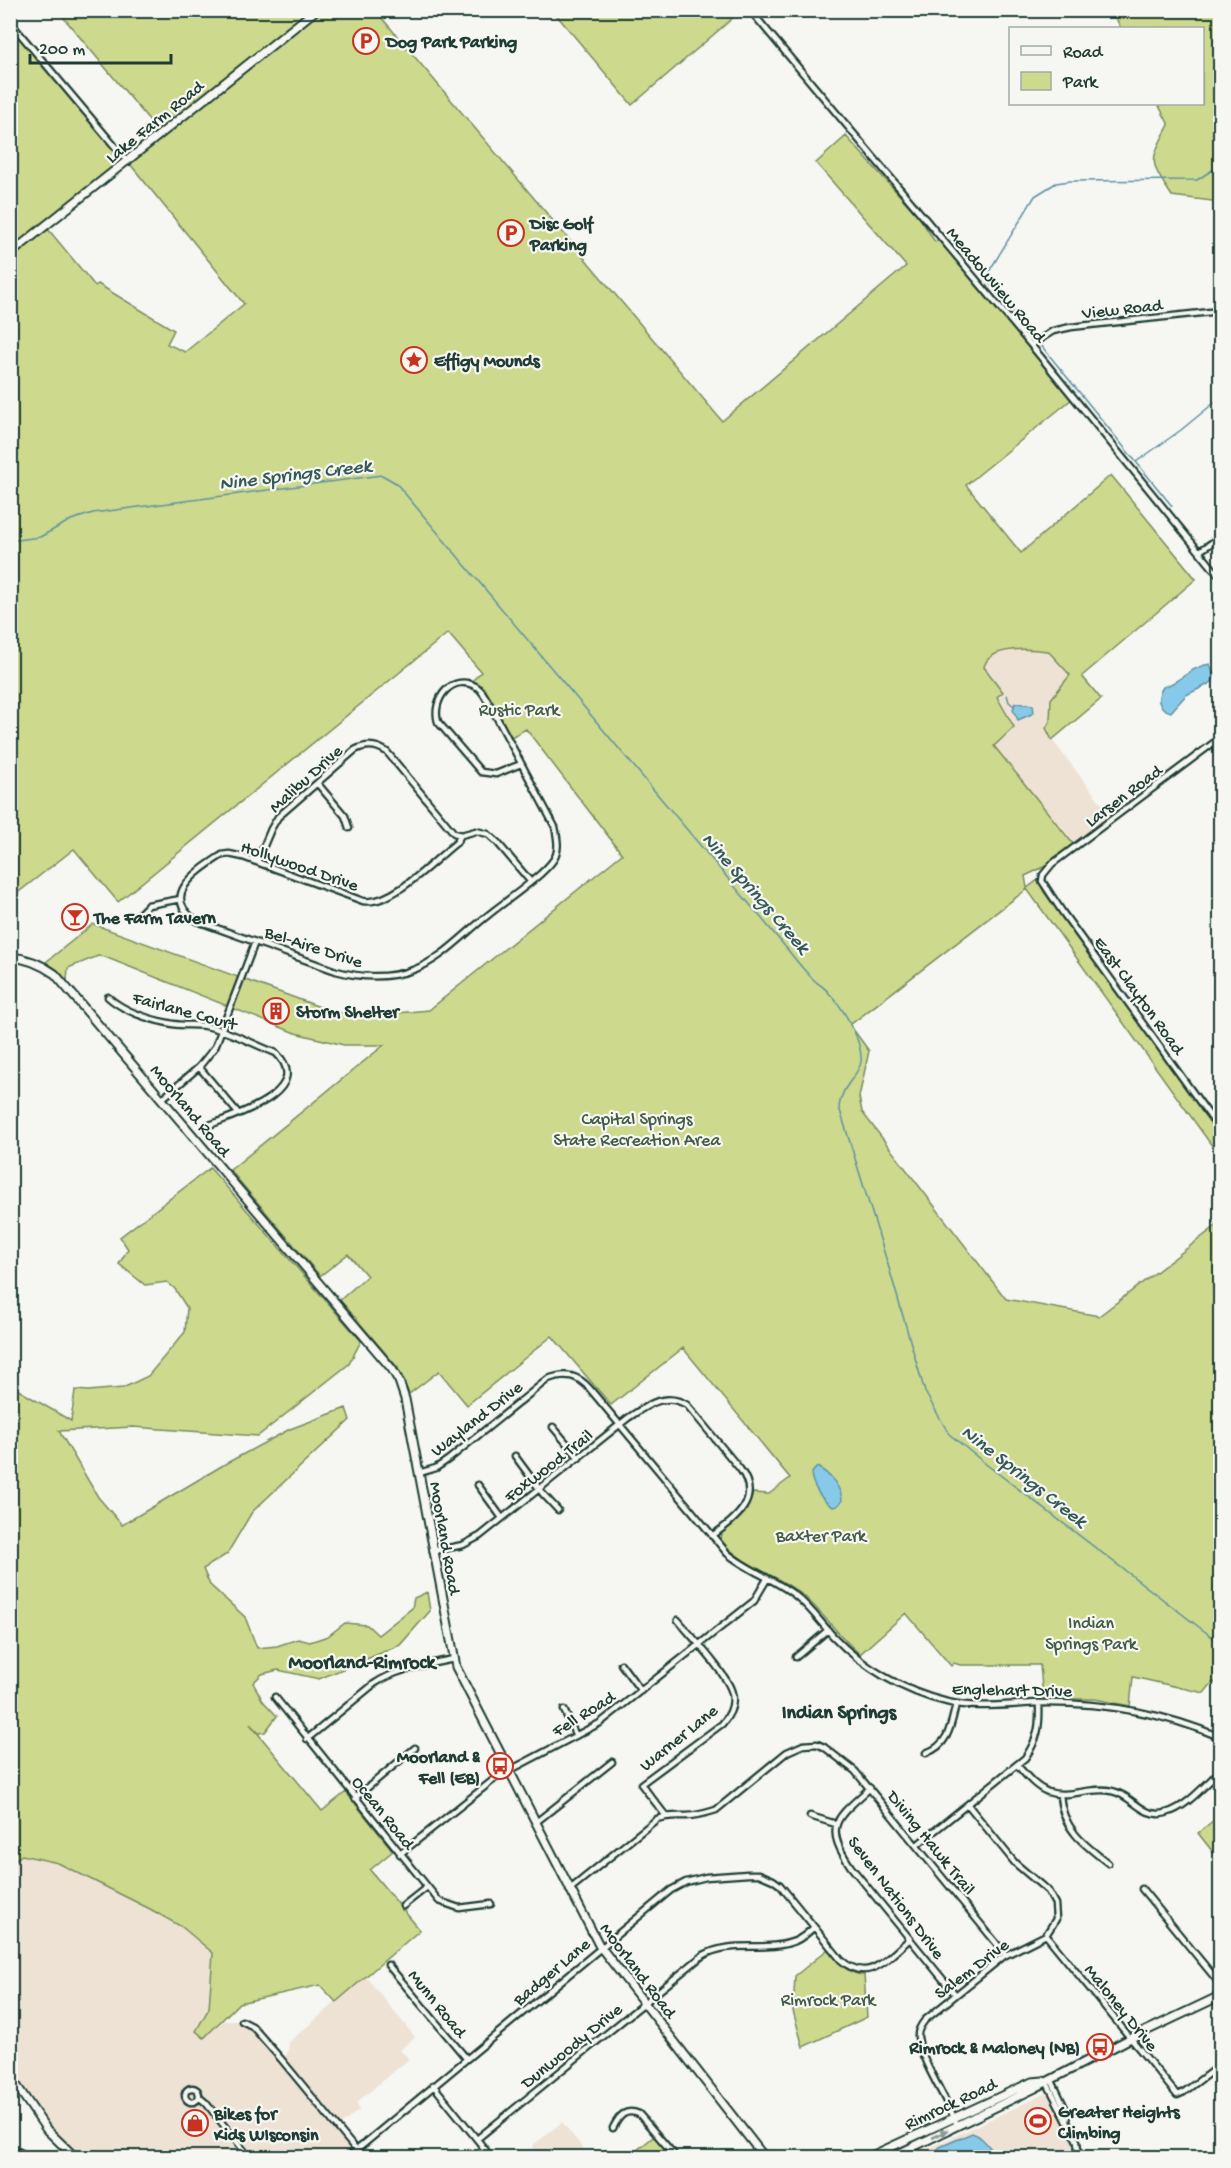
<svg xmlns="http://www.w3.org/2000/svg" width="1231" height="2168" viewBox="0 0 1231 2168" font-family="'Gochi Hand',sans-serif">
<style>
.built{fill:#eee2d4}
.green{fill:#cdd98c;stroke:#768b60;stroke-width:1.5}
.water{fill:#87c9e9;stroke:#5d91a1;stroke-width:1.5}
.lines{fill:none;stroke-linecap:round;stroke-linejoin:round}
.stream{stroke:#5d91a1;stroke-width:1.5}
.street-casing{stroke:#1f3d34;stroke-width:9}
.secondary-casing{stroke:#1f3d34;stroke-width:11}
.highway-casing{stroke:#1f3d34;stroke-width:14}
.street{stroke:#f6f6f2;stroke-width:4.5}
.secondary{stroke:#f6f6f2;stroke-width:7}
.highway{stroke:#f6f6f2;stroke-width:9}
.oneway{fill:#8a9a93}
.labels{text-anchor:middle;stroke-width:4.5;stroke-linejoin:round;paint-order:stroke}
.poi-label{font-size:18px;font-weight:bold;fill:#1f3d34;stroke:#f6f6f2;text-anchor:start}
.street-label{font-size:18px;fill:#1f3d34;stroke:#f6f6f2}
.park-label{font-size:18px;fill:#425c46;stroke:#f6f6f2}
.water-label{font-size:20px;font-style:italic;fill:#345958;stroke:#f6f6f2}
.neighbourhood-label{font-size:20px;font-weight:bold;fill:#1f3d34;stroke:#f6f6f2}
</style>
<rect width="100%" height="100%" fill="#f6f6f2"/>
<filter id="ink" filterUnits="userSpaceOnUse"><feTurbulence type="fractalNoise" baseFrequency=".0167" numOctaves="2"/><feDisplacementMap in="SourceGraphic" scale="12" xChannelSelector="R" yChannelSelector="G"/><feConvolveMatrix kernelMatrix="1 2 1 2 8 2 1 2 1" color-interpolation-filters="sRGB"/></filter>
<g filter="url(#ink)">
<path class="built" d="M997,573L1101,699L1052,740L1112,817L1074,845L911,645Z
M22,1855L58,1863L150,1909L182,1927L213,1953L209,2008L196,2031L204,2038L223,2021H242L252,2026L283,2060L288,2052L289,2042L366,1977L415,2037L400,2050L409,2059L356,2103L360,2109L338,2127L356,2150L347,2158H76L58,2142L11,2076L10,1863Z
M1046,2093L1055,2105L1073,2143L1072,2157L908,2158Z
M562,2122L590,2157H541L532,2146Z"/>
<path class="green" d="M58,11H312L160,133Z
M321,11H376L722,421L906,266L816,163L846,136L920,218L935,242L939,239L1072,399L966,485L1021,553L1111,475L1196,579L1082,676L1101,699L1052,740L1046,728L1050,721L1051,699L1070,675L1048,651C1032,649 989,645 984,667L1003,692L997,697L1014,727L994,746L1074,845L1048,865L1025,876L1027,888L1038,880L1044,892L1220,1136V1157L1027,889L850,1025L869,1051L859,1097L862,1112L1006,1299L1099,1316L1220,1223V1685L1213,1682L1204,1693L1133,1677L1130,1706L1095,1699H1043L1040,1665H960L954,1663L951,1666L906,1613L860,1654C839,1637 825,1615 805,1597C779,1574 743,1568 721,1540L722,1533L745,1513L753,1493L769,1494L790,1478L683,1348L611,1405L552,1336L467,1405L439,1371L409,1394L398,1368L340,1300L367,1276L348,1254L320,1276L230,1170L384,1045H344L295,1033L105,957L98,956L68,968L67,980L46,962L93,924L328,1010L350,1015H375L429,1010L622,854L526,729L511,737C500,718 492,692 472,681L481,672L448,633L118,902L74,849L11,898V259L48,229L95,286L98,284L174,330L167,344L185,352L244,304L130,164Z
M741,11L632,105L553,11L741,10Z
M1112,11H1220V202L1172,196C1149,161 1149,162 1169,125L1158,104H1202V28H1121Z
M10,26L112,146L119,155L120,162L10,250Z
M210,1168L361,1341L349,1364L258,1436L133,1427L59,1431L98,1497L122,1525L225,1464L290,1429L346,1408L350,1420L252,1512L227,1554L203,1569L210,1585L245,1617L257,1648L277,1646L298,1639L310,1642L328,1636L345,1623L367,1625L378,1635L412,1608L414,1598L427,1592L430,1611L400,1645L319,1679L278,1670L262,1674L253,1683L263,1701L277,1716L265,1732L259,1733L250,1724L322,1811L346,1792L393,1851L370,1870L420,1930L336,2002L320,1985L239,2003L204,2038L196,2031L209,2008L213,1953L182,1927L150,1909L58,1863L22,1855L11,1863L10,1385L71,1421L75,1390L88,1391L123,1388L148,1376L185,1332L187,1308L175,1289L167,1282L145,1285L119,1264L128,1249L120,1237Z
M1220,1815V1861L1198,1833Z
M828,1949C839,1962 846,1974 864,1975L867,2017L803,2047L793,2011L795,1976Z
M657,2134L677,2158H627Z"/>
<path class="water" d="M1210,664L1214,676L1212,682L1205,686L1186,695L1171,712C1157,708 1156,698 1163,687C1181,682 1191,666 1210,664Z
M1015,703L1033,705L1034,713L1018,720L1013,710Z
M817,1467C829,1473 842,1488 842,1501L837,1506L833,1507C822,1501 813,1487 811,1474Z
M972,2133C983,2136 990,2149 998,2157L938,2158L936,2151L940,2147Z"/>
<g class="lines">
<path class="stream" d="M1034,337L985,278L1035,196L1056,183L1070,181L1197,180L1220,165
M1040,344L1172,506
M1136,462L1181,430L1220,398
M10,541L40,537L71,520L93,513L382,475L396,483L783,944C793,956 802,969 814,980C818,984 824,987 828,992C843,1007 863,1041 861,1062C859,1075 841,1086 839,1107L889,1268L925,1392L949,1434L987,1465L1220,1643
M1007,695L1009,702L1014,706"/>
<defs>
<path id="street" d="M750,10L1031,345L1220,577
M10,22L128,162
M1031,345L1053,331L1071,327L1220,311
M1200,551L1220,537
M1220,738L1052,864L1043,875L1042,881L1063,913L1220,1130
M521,764L496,774L481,772L438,722C431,699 453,672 477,687C483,691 485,697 489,703L555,827C557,837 560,849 554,859C543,876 504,902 487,916C464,934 441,960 413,970C387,979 362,978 336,971L197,921C158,895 198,871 222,855L229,854L243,857L363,901C392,906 433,861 456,843L461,835L476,831L488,834L497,842L530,881
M317,783L345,816L349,828
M257,862L271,829L278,817L355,750C366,744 377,745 387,752L454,833L461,835
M140,913L148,905L181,899
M108,997C125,1012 151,1020 173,1024C185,1026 198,1024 210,1027C232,1032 255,1045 276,1053C316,1092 232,1116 207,1126
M199,1067L238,1113
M162,1099L199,1067L215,1047L255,942
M553,1427L579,1458
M515,1456L543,1494L558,1510
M419,1473L436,1468L449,1459L548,1379C566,1372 578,1375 590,1389L727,1553C748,1571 775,1579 796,1596C811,1608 821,1623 833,1636C863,1668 905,1692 947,1702C979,1710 1014,1703 1047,1703C1106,1703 1166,1714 1220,1737
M478,1485L502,1518
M433,1551L463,1545L480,1536L628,1418C646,1406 665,1391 687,1405L740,1469C763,1500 735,1519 712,1536
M796,1657L828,1630
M621,1664L641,1691
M275,1697L439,1901L459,1908L491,1904
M564,1710L576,1736
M307,1739L374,1684C398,1668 426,1665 454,1659
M926,1753C949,1745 951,1725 956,1704
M1017,1765C1026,1775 1035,1787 1048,1792C1069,1799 1091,1786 1112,1791C1133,1795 1142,1819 1166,1813C1186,1808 1205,1785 1220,1771
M870,1788C837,1818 822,1825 851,1867L955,1994
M1060,1795C1062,1828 1083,1844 1108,1863
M355,1798L415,1748
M666,1816L641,1784L722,1724C730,1715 735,1705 732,1693C728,1675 691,1636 678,1620
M810,1816L836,1824
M535,1823L612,1762
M917,1845L1025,1758C1038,1739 1040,1727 1039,1703
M400,1854L497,1777L600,1723L754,1601L767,1579
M1142,1889L1220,1984
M569,1890L657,1819C668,1815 676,1816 687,1816C697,1816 706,1813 716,1810L787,1752L803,1745L817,1744L824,1747L855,1771L1006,1955
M403,1906L427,1887
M1046,1935L1177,2095L1184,2092L1220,2065
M388,1965L466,2058
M242,2021L252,2026L281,2059L356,2150
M1051,2079L1068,2114L1067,2121
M1046,2081L1077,2141L1079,2158
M433,2085L492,2158
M185 2095a7 7 0 1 1 14 0a7 7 0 1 1-14 0Z
M199,2097L206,2103L250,2158
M957,2125C948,2100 921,2062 918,2037C917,2031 921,2025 925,2020L1004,1956L1046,1935L1056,1919L1055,1904L1048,1891L1015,1863L968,1805
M613,2128C619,2116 625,2108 639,2114L677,2158
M477,2139L702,1956C731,1939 765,1953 795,1941C802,1938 809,1932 814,1927
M347,2158L671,1890L686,1882L706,1877L748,1874H759L773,1880L780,1885L841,1960C869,1985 887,1958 910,1939"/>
<path id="secondary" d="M10,254L316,10
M10,957C28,958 41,964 55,974L392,1369L399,1381L405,1399L456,1667L599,1945L765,2158
M10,2076L47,2130L76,2158
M867,2158L1032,2082L1043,2081
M890,2158L1035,2088L1131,2038L1220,1996"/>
<path id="highway" d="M10,2150L26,2158"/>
</defs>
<use href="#street" class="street-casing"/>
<use href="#secondary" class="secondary-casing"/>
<use href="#highway" class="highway-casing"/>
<use href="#street" class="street"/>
<use href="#secondary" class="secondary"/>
<use href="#highway" class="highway"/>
</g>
<defs><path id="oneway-solid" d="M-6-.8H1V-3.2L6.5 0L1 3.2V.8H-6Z" transform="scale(1.5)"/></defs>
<use class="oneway" href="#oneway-solid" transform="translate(940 2134) rotate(-27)"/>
</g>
<defs>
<symbol id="parking-ring" viewBox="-11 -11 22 22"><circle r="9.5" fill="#f6f6f2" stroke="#c8321e" stroke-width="1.5"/><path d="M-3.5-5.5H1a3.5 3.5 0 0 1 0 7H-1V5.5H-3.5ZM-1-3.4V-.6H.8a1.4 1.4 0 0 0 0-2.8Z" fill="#c8321e"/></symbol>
<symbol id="sight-ring" viewBox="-11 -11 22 22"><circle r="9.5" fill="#f6f6f2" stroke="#c8321e" stroke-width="1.5"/><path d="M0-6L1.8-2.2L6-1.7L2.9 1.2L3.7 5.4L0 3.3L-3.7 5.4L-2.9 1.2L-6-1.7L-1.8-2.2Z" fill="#c8321e"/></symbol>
<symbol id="bar-ring" viewBox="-11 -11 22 22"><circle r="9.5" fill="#f6f6f2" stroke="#c8321e" stroke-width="1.5"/><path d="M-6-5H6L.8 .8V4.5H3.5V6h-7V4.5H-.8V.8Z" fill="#c8321e"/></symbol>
<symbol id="building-ring" viewBox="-11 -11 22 22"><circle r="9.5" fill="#f6f6f2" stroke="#c8321e" stroke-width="1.5"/><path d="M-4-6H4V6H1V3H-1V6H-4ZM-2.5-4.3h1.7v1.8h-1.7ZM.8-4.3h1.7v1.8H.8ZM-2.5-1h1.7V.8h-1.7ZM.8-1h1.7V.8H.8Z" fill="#c8321e"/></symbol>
<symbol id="bus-ring" viewBox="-11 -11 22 22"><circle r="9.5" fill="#f6f6f2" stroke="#c8321e" stroke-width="1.5"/><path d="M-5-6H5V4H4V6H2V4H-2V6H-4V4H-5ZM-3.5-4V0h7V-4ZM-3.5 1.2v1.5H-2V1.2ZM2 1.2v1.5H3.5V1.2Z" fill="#c8321e"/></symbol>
<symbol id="stadium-ring" viewBox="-11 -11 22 22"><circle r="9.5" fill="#f6f6f2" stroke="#c8321e" stroke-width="1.5"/><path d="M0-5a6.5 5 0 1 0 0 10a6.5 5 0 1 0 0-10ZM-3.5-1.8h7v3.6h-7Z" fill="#c8321e"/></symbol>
<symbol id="shop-ring" viewBox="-11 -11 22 22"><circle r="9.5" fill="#f6f6f2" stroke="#c8321e" stroke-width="1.5"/><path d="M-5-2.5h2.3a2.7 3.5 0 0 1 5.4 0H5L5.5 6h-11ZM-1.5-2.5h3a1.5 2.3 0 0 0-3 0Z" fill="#c8321e"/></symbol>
</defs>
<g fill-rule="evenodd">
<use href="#parking-ring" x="351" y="26" width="30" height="30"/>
<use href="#parking-ring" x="496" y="218" width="30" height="30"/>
<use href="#sight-ring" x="399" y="345" width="30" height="30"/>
<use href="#bar-ring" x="60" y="902" width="30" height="30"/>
<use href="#building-ring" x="261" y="996" width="30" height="30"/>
<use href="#bus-ring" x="485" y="1751" width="30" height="30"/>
<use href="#bus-ring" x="1085" y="2032" width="30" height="30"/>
<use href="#stadium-ring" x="1023" y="2106" width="30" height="30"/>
<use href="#shop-ring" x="180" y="2108" width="30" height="30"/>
</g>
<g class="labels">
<g class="poi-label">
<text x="386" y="47">Dog Park Parking</text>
<text x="530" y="229">Disc Golf<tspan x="530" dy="21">Parking</tspan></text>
<text x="434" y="366">Effigy Mounds</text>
<text x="94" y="923">The Farm Tavern</text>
<text x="296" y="1017">Storm Shelter</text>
<text x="480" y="1762" text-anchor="end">Moorland &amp;<tspan x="480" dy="21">Fell (EB)</tspan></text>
<text x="1080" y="2053" text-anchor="end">Rimrock &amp; Maloney (NB)</text>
<text x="1058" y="2117">Greater Heights<tspan x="1058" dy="21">Climbing</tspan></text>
<text x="214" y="2119">Bikes for<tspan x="214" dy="21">Kids WIsconsin</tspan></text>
</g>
<g class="street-label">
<text transform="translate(154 121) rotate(-39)" y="6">Lake Farm Road</text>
<text transform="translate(997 284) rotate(50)" y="6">Meadowview Road</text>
<text transform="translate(1122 308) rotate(-6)" y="6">View Road</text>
<text transform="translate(305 778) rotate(-42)" y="6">Malibu Drive</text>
<text transform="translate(1123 795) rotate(-37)" y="6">Larsen Road</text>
<text transform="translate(300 865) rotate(19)" y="6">Hollywood Drive</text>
<text transform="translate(314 946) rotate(18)" y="6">Bel-Aire Drive</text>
<text transform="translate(1140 995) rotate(54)" y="6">East Clayton Road</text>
<text transform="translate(185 1010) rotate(15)" y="6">Fairlane Court</text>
<text transform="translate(191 1110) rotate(50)" y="6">Moorland Road</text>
<text transform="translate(476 1418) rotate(-38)" y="6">Wayland Drive</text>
<text transform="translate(548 1465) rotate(-38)" y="6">Foxwood Trail</text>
<text transform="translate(446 1538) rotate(80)" y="6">Moorland Road</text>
<text transform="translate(1012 1689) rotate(1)" y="6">Englehart Drive</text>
<text transform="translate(583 1713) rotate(-32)" y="6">Fell Road</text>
<text transform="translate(678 1737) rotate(-39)" y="6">Warner Lane</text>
<text transform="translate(384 1812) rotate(51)" y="6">Ocean Road</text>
<text transform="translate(932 1842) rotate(51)" y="6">Diving Hawk Trail</text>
<text transform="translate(897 1897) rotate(53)" y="6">Seven Nations Drive</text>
<text transform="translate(971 1968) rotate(-37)" y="6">Salem Drive</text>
<text transform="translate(639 1970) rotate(53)" y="6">Moorland Road</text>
<text transform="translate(551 1971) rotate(-40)" y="6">Badger Lane</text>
<text transform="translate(438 2003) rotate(51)" y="6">Munn Road</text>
<text transform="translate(1122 2007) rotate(51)" y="6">Maloney Drive</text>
<text transform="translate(571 2045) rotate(-39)" y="6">Dunwoody Drive</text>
<text transform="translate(950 2103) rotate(-25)" y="6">Rimrock Road</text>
</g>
<g class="park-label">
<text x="519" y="715">Rustic Park</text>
<text x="637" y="1124">Capital Springs<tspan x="637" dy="21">State Recreation Area</tspan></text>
<text x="821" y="1541">Baxter Park</text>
<text x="1091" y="1628">Indian<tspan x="1091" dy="21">Springs Park</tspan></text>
<text x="828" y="2005">Rimrock Park</text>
</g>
<g class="water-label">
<text transform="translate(295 473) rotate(-7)" y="7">Nine Springs Creek</text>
<text transform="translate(757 892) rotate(49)" y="7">Nine Springs Creek</text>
<text transform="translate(1025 1475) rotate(38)" y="7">Nine Springs Creek</text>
</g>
<g class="neighbourhood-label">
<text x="362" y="1668">Moorland-Rimrock</text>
<text x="839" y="1718">Indian Springs</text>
</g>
</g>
<rect width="1231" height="2168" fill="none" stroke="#f6f6f2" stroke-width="36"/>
<rect x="18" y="18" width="1195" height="2132" fill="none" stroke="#1f3d34" stroke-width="2" filter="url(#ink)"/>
<rect x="1009" y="27" width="195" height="78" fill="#f6f6f2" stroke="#a0aca6" stroke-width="1.5"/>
<rect x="1021" y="46" width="30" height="9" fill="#f6f6f2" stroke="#a0aca6" stroke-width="1.5"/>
<text x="1063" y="57" font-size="18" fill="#1f3d34">Road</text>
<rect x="1021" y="72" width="30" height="18" fill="#cdd98c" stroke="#a0aca6" stroke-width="1.5"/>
<text x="1063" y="87" font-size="18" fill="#1f3d34">Park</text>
<path d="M30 54v9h141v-9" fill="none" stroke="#1f3d34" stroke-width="3"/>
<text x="39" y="54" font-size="18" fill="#1f3d34" stroke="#f6f6f2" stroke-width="4.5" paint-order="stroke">200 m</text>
</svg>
